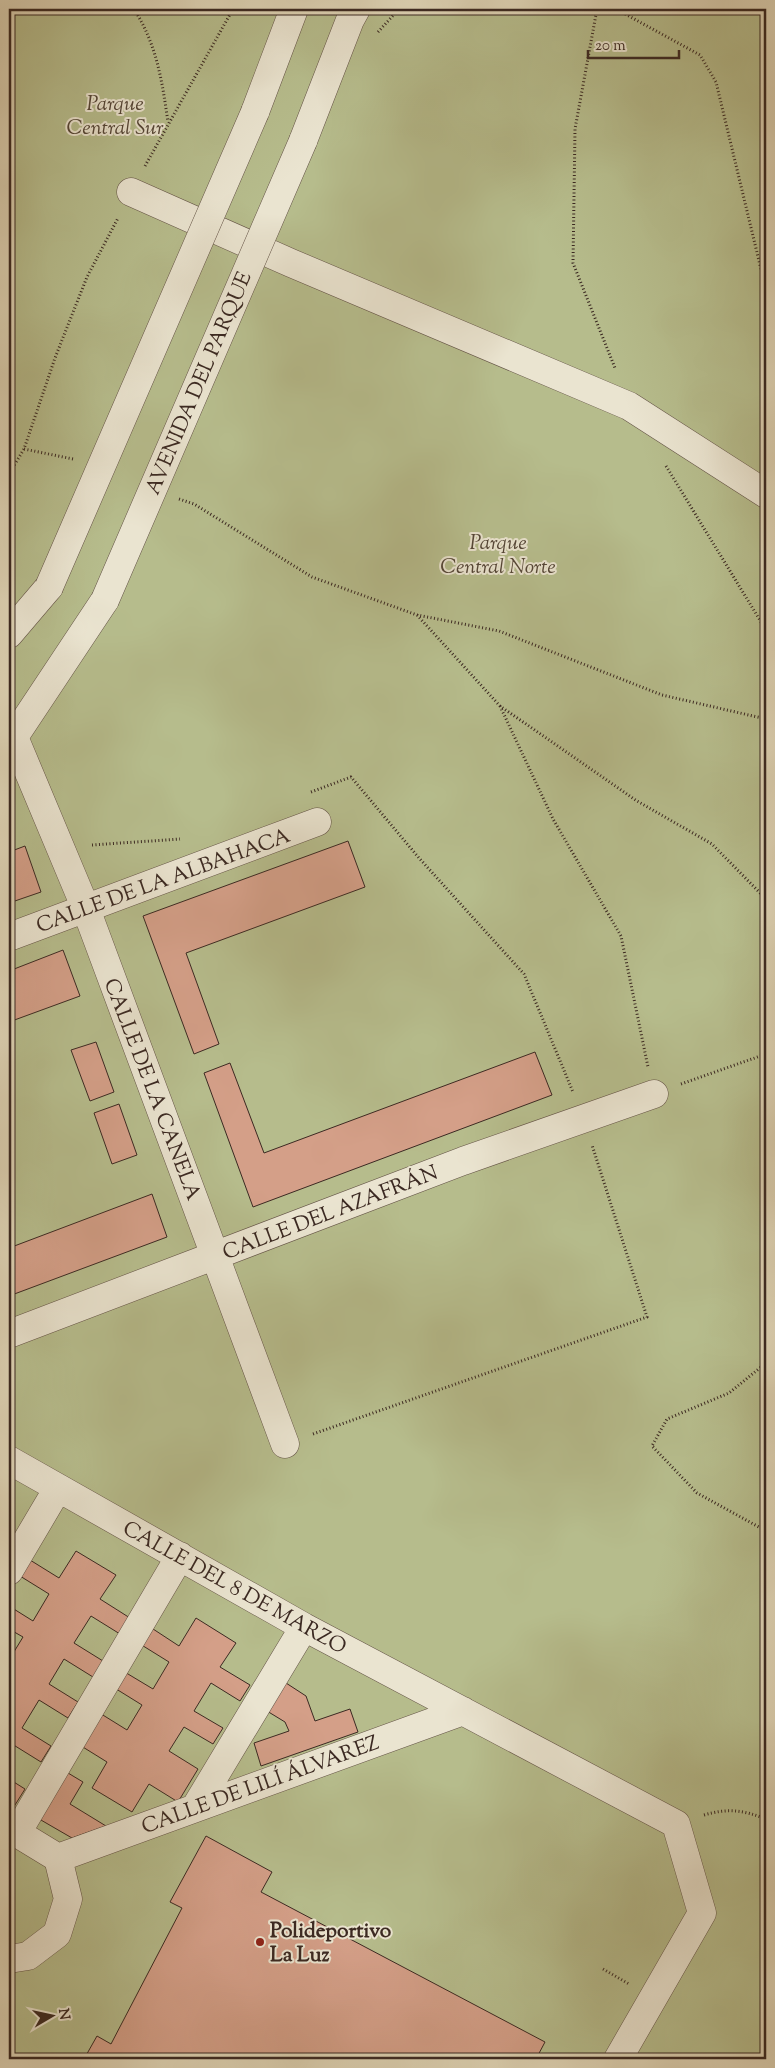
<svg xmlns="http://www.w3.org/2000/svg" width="775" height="2068" viewBox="0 0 775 2068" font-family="'Sorts Mill Goudy',serif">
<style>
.green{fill:#b6bc8c;stroke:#787257}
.building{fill:#d49f88;stroke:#3b2922}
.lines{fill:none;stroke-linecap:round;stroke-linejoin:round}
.minor-casing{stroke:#645447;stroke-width:29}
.path{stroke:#3b2922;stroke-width:3;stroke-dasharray:1 2.5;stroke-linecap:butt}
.minor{stroke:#eae4d0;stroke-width:28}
.minor-bridge-casing{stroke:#645447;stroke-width:29;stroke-linecap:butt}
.minor-bridge{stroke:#eae4d0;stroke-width:28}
.poi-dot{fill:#8f2418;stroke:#eae4d0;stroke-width:2}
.labels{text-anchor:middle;stroke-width:4;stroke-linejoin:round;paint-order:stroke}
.park-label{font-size:21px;font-style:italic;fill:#544637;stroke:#eae4d0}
.street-label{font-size:21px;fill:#3b2922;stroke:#eae4d0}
.poi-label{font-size:21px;font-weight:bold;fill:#3b2922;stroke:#eae4d0;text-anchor:start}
</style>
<rect width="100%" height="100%" fill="#dfd5b7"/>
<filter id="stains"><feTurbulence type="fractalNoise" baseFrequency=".004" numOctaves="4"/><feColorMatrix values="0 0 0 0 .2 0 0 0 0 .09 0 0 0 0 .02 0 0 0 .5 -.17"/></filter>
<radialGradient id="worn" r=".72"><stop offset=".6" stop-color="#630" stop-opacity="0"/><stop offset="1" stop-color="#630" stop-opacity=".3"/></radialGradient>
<path class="green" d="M9,9H766V2059H9Z"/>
<path class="building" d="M348,841L365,887L186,953L219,1044L194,1054L143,916Z
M25,846L41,892L9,903V852Z
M63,950L80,996L9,1022V971Z
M96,1042L114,1092L90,1101L71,1050Z
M535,1052L552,1095L253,1207L204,1073L230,1063L264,1153Z
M119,1104L137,1155L112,1164L94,1113Z
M152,1194L167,1237L9,1296V1248Z
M76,1551L116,1575L100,1599L130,1618L120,1634L91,1616L74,1643L103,1661L93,1677L64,1659L49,1684L78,1702L68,1718L39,1700L22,1728L51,1746L41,1762L12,1744L9,1749V1660L23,1637L9,1629V1606L33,1621L49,1594L20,1576L30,1560L59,1578Z
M196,1618L236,1643L220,1667L250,1685L240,1701L211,1683L194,1711L223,1728L213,1744L184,1727L169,1751L198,1769L178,1802L149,1784L132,1812L92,1788L107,1762L78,1744L98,1712L127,1730L142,1705L113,1687L123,1671L153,1689L169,1662L140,1644L150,1627L179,1646Z
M286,1683L306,1696L315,1721L350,1709L358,1732L261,1766L254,1743L289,1731L285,1722L262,1708Z
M63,1770L83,1782L70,1804L106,1826L72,1838L34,1816Z
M9,1779L25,1789L15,1805L9,1801Z
M206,1836L272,1872L261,1892L545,2042L536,2059H84L97,2036L111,2044L182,1908L170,1902Z"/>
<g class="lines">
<defs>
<path id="minor" d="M255,112L294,9
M303,141L350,20L356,9
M131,192L291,263L629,406L766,494
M9,634L49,587
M14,737L86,909L285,1444
M9,740L14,737L105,600
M9,937L317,822
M9,1334L463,1161L654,1094
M9,1460L304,1627L676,1824L702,1913L618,2059
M9,1571L58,1488
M195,1808L304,1627
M9,1832L17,1833L58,1858L68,1899L57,1934L28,1956L9,1959
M17,1833L180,1556
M58,1858L463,1711"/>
</defs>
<use href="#minor" class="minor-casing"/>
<path class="path" d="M134,9C157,45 162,81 168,122
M597,9L575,129L573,263L615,368
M616,9L700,55L716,82L766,290
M378,32L399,9
M9,107L10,106
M145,166L233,9
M24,449L73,459
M666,466L766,630
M9,474L24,449L55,358L87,277L118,218
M179,499L194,504L312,577L417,615L499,631L662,695L766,719
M417,615L500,706L637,801L712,844L766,899
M500,706L553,819L621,936L648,1067
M311,792L351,777L419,858L524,974L573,1092
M92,845L180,839
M681,1084L766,1054
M766,1363L729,1393L667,1419L652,1446L697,1493L766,1531
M313,1434L647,1317L592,1145
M704,1815C728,1808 743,1810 766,1819
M603,1969L629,1984"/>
<use href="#minor" class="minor"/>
<defs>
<path id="minor-bridge" d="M49,587L255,112
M105,600L303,141"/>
</defs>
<use href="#minor-bridge" class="minor-bridge-casing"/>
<use href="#minor-bridge" class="minor-bridge"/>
</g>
<circle class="poi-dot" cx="260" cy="1942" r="5"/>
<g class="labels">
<g class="park-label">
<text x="115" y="110">Parque<tspan x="115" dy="24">Central Sur</tspan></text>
<text x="498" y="549">Parque<tspan x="498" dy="24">Central Norte</tspan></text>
</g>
<g class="street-label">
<text transform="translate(198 383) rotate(-67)" y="7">AVENIDA DEL PARQUE</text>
<text transform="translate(163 880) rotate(-20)" y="7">CALLE DE LA ALBAHACA</text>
<text transform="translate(153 1089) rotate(69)" y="7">CALLE DE LA CANELA</text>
<text transform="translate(330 1212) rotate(-21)" y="7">CALLE DEL AZAFRÁN</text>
<text transform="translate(235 1587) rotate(29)" y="7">CALLE DEL 8 DE MARZO</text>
<text transform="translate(260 1784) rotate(-20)" y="7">CALLE DE LILÍ ÁLVAREZ</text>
</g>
<g class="poi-label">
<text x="270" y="1937">Polideportivo<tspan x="270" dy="24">La Luz</tspan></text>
</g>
</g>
<rect width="775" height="2068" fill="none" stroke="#dfd5b7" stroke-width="30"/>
<rect x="10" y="10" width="755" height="2048" fill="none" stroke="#3b2922" stroke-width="2.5"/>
<rect x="15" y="15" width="745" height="2038" fill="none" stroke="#3b2922"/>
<g transform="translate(52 2016) rotate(81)" stroke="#eae4d0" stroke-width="4" paint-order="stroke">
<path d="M0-4L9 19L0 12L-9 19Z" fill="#3b2922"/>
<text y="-8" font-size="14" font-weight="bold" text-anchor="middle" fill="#3b2922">N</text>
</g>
<path d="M588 50v8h91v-8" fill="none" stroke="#3b2922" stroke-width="2.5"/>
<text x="595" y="50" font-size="15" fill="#3b2922" stroke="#eae4d0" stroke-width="4" paint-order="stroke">20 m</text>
<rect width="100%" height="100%" filter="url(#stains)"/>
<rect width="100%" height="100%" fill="url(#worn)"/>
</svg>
